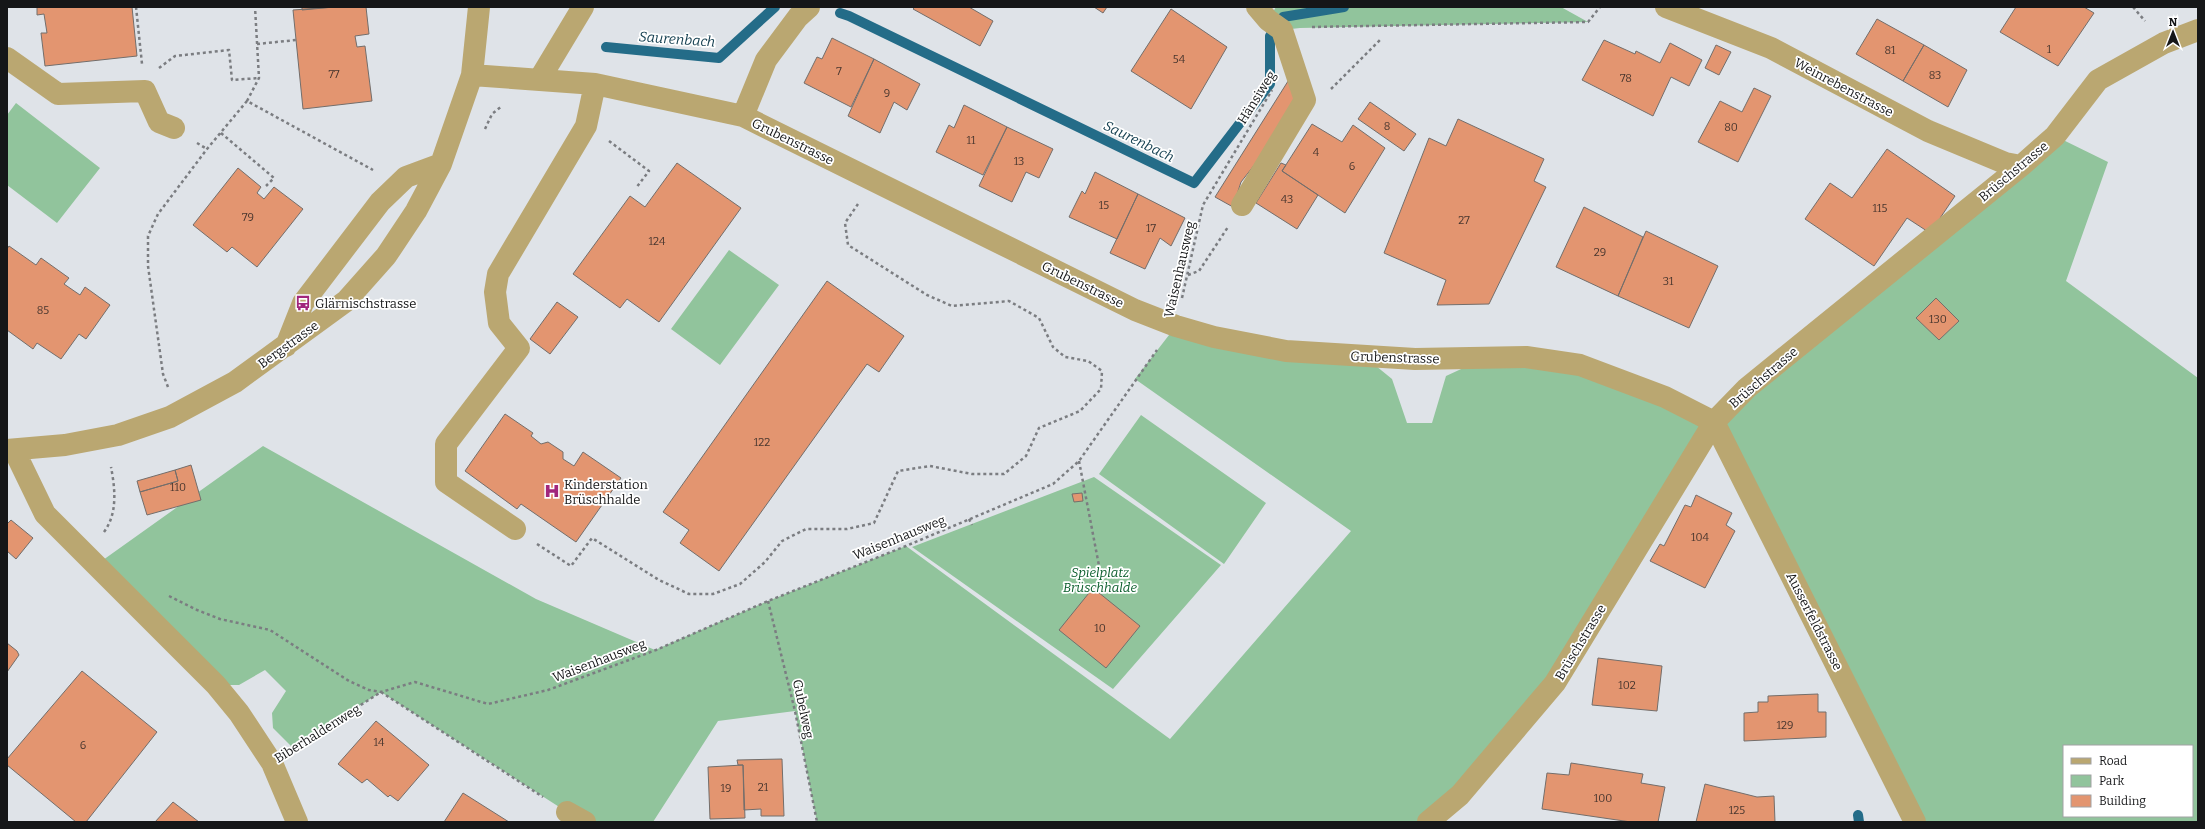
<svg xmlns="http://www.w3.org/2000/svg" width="2205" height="829" viewBox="0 0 2205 829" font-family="Bitter,serif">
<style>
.green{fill:#91c49c;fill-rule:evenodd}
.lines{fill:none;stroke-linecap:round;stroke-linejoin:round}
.stream{stroke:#246c88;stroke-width:10}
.building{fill:#e39570;stroke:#736e6b}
.path{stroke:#7b7d81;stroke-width:2.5;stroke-dasharray:3 3;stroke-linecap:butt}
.minor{stroke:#baa771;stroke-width:22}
.labels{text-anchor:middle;stroke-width:3.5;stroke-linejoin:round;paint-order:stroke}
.number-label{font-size:11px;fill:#48362e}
.street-label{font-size:13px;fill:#151618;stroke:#fff}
.poi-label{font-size:13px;fill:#151618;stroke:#fff;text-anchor:start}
.park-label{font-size:13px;font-style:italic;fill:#095d2b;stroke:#fff}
.water-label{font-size:14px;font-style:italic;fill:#174152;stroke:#fff}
</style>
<rect width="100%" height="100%" fill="#dfe3e8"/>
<path class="green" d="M1276,7H1561L1588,22L1300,28L1282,30L1268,20Z
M16,103L100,168L57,223L7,185V115Z
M2055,136L2108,162L2066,281L2198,378V822H1915L1714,422L1555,683L1428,822H817L795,711L718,721L653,822H585L567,812L381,692L293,748L273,728L272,713L286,691L265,670L239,685H216L96,565L263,446L536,599L655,650L768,601L906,546L1170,739L1351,531L1135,379L1176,326L1365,357L1392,379L1407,423H1432L1446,376L1485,358L1526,357L1714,422ZM2064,746H2192V816H2064Z
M729,250L779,285L720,365L671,329Z
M1141,415L1266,503L1224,564L1099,474Z
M1094,477L1221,565L1113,689L912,547Z"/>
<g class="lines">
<path class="stream" d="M840,13L849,16L1194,183L1270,84V36L1283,17L1344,7
M606,47L719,58L775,7
M1858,815L1859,822"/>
</g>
<path class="building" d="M37,7H132L137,56L45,66L41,33H47L44,14L37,15Z
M302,7H334L302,10Z
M334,7H366L369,34L355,36L357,47L365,46L372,101L303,109L293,10Z
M915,7H969L993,21L980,46L913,9Z
M1094,7H1107L1103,13Z
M2016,7H2084L2094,13L2058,66L2000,32Z
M1171,9L1227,47L1191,109L1131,71Z
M1877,19L1924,45L1903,81L1856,54Z
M832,38L874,59L851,107L804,83L817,57L822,59Z
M1604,40L1635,54L1636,51L1660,63L1670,43L1702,60L1689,86L1671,77L1653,116L1582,80Z
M1716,45L1731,52L1719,75L1705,68Z
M1924,45L1967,70L1948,107L1903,81Z
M874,59L920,84L907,110L894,102L880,133L848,116Z
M1290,78L1298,99L1259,159L1241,182L1233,207L1215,197Z
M1754,88L1771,96L1738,162L1698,142L1720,101L1742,112Z
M1370,102L1416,134L1404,151L1358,119Z
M964,105L1007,127L983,175L936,152L949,125L954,128Z
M1458,119L1544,159L1534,181L1546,187L1489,304L1437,305L1446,280L1384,253L1429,138L1446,146Z
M1312,124L1342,142L1353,125L1385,148L1345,213L1282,171Z
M1007,127L1053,149L1039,178L1026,172L1012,202L979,186Z
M1887,149L1955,196L1930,233L1907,218L1874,266L1805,219L1830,183L1852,198Z
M677,163L741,208L659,322L627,299L620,308L573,274L630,196L645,207Z
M1281,163L1286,165L1282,171L1318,195L1297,229L1256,203Z
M238,168L261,187L257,193L264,199L274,187L303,209L257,267L232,247L227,252L193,225Z
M1095,172L1138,194L1117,239L1069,217L1082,191L1085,194Z
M1138,194L1185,218L1171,246L1160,238L1145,269L1110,253Z
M1584,207L1643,237L1618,296L1556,267Z
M1646,231L1718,266L1689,328L1618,296Z
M9,246L36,265L41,258L69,278L64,284L80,295L85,287L110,305L86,339L79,334L61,359L37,343L33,349L7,330V249Z
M827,281L904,336L879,372L867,364L719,571L680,543L689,530L663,512Z
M1936,298L1959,321L1939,340L1916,318Z
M557,302L578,317L550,354L530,339Z
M505,414L533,433L531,436L541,444L548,442L563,452V459L574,466L583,452L621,478L576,542L521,504L517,509L465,471Z
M191,465L201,500L147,515L140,492L178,481L175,470Z
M175,470L178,481L140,492L137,481Z
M1082,493L1083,501L1074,502L1072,494Z
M1696,495L1732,513L1726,525L1735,531L1705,588L1650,561L1660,544L1664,546L1685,505L1691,507Z
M11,520L33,538L16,559L7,551V524Z
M1093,588L1140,626L1106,668L1059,630Z
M7,643L17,651L19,655L7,672Z
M1598,658L1662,666L1657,711L1592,705Z
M82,671L157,732L86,822H76L7,765V759Z
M1818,694V712H1826V737L1744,741V713L1758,712V702H1768V696Z
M376,721L429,765L398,801L390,795L388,797L367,779L362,783L338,764Z
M782,759L784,816H761V809L744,810L743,765H738L737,760Z
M1571,763L1643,774L1641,783L1665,787L1658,822H1631L1542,809L1547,773L1569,775Z
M743,765L745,818L710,819L708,767Z
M1705,784L1757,797L1774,796L1775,822H1696Z
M463,793L509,822H444Z
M173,802L199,822H155Z"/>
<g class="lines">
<path class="path" d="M136,7L142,64
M2133,7L2145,21
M1312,27L1588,22L1600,7
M257,44L296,40
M159,68L175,56L229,50L232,80L259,78
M1331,89L1381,39
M247,101L259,78L255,7
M485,129L492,114L502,106
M221,133L274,178L266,186
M609,141L649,171L636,188
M197,143L207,149
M1188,275L1199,271L1228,227
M1182,298L1203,205L1272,90
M168,387L163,374L148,266V236L158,214L207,149L247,101L373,170
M1079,461L1100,571
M969,519L972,525
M104,532C118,513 115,488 111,467
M537,544L571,566L592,538L659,580L689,594H713L740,584L765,562L782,541L806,529H847L874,523L898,471L930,466L972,474H1004L1026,456L1039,428L1080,411L1101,389L1102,371L1088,361L1065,357L1053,347L1039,318L1009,301L952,306L927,295L848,245L845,223L858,204
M169,596L197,610L220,619L270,630L349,681L369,690L381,692L415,682L488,704L548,690L656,650L768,601L906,546L1053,484L1079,461L1157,350
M768,601L795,711L817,822
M295,747L381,692L543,797"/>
<path class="minor" d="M1666,7L1771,48L1928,131L2005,163L2021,166
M7,58L58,94L145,91L159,122L174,128
M472,75L595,84L743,116L1135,310L1176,326L1214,337L1286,351L1415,359L1526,357L1580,365L1665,397L1714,422L1915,822
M539,80L583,7
M743,116L766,60L798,17L809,7
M1242,205L1305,100L1282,30L1268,20L1257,7
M286,346L303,303L380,202L406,177L441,164
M7,450L65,445L118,435L170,417L235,382L346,301L386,256L416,211L441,164L472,75L479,7
M14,450L45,514L216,685L239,713L272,763L297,822
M515,529L446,482V444L519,348L499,323L495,292L498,274L586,126L595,84
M567,812L585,822
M1428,822L1460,795L1555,683L1714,422L1747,388L2021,166L2055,136L2098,80L2164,43L2198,30"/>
</g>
<defs>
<symbol id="bus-bare" viewBox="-9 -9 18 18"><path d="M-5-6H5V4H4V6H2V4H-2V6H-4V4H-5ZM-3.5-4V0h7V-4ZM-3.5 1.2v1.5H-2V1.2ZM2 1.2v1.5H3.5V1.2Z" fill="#a1267c" stroke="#fff" stroke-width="2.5" paint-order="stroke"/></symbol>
<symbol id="hospital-bare" viewBox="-9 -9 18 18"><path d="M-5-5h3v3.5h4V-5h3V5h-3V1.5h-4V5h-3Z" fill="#a1267c" stroke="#fff" stroke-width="2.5" paint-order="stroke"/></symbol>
</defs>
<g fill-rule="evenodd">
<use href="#bus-bare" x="292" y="292" width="22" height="22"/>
<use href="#hospital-bare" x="541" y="480" width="22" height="22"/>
</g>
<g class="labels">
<g class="number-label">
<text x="2049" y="53">1</text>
<text x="1890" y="54">81</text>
<text x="1179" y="63">54</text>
<text x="839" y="75">7</text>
<text x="334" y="78">77</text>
<text x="1935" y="79">83</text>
<text x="1626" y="82">78</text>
<text x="887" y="97">9</text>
<text x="1387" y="130">8</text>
<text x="1731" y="131">80</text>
<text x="971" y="144">11</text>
<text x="1316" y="156">4</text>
<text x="1019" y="165">13</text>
<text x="1352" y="170">6</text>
<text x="1287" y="203">43</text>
<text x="1104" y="209">15</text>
<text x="1880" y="212">115</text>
<text x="248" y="221">79</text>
<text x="1464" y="224">27</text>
<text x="1151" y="232">17</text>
<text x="657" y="245">124</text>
<text x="1600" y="256">29</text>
<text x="1668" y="285">31</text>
<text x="43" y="314">85</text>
<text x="1938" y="323">130</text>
<text x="762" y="446">122</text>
<text x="178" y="491">110</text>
<text x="1700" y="541">104</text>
<text x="1100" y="632">10</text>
<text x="1627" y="689">102</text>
<text x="1785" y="729">129</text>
<text x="379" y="746">14</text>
<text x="83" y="749">6</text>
<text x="763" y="791">21</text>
<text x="726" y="792">19</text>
<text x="1603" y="802">100</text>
<text x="1737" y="814">125</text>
</g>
<g class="street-label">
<text transform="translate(1844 87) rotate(28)" y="5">Weinrebenstrasse</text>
<text transform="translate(1256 97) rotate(-58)" y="5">Hänsiweg</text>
<text transform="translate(793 141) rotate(26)" y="5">Grubenstrasse</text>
<text transform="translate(2013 171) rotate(-40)" y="5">Brüschstrasse</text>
<text transform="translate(1179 269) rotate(-77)" y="5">Waisenhausweg</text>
<text transform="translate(1083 284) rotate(26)" y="5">Grubenstrasse</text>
<text transform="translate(288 344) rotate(-36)" y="5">Bergstrasse</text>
<text transform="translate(1395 357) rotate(2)" y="5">Grubenstrasse</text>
<text transform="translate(1763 377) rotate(-41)" y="5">Brüschstrasse</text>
<text transform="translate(899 537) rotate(-22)" y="5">Waisenhausweg</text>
<text transform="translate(1815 621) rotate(63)" y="5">Ausserfeldstrasse</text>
<text transform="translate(1580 642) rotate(-59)" y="5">Brüschstrasse</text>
<text transform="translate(599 660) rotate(-21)" y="5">Waisenhausweg</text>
<text transform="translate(804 709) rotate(78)" y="5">Gubelweg</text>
<text transform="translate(317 733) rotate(-32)" y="5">Biberhaldenweg</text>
</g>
<g class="poi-label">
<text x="315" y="308">Glärnischstrasse</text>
<text x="564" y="489">Kinderstation<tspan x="564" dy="15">Brüschhalde</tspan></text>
</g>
<g class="park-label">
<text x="1100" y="577">Spielplatz<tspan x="1100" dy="15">Brüschhalde</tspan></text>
</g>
<g class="water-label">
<text transform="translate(677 39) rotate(4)" y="5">Saurenbach</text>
<text transform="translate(1139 141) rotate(26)" y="5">Saurenbach</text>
</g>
</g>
<rect width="2205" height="829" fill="none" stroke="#151618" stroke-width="16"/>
<rect x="2063" y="745" width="130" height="72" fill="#ffffff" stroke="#a1a2a3"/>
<rect x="2071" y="758" width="20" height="6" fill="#baa771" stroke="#a1a2a3"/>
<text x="2099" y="765" font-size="12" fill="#151618">Road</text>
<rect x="2071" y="775" width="20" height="12" fill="#91c49c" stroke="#a1a2a3"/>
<text x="2099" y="785" font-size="12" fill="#151618">Park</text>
<rect x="2071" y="795" width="20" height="12" fill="#e39570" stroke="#a1a2a3"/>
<text x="2099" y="805" font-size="12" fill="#151618">Building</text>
<g transform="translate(2173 32)" stroke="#ffffff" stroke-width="3" paint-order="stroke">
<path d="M0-3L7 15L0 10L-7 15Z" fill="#151618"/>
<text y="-6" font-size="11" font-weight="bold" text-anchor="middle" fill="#151618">N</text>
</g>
</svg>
